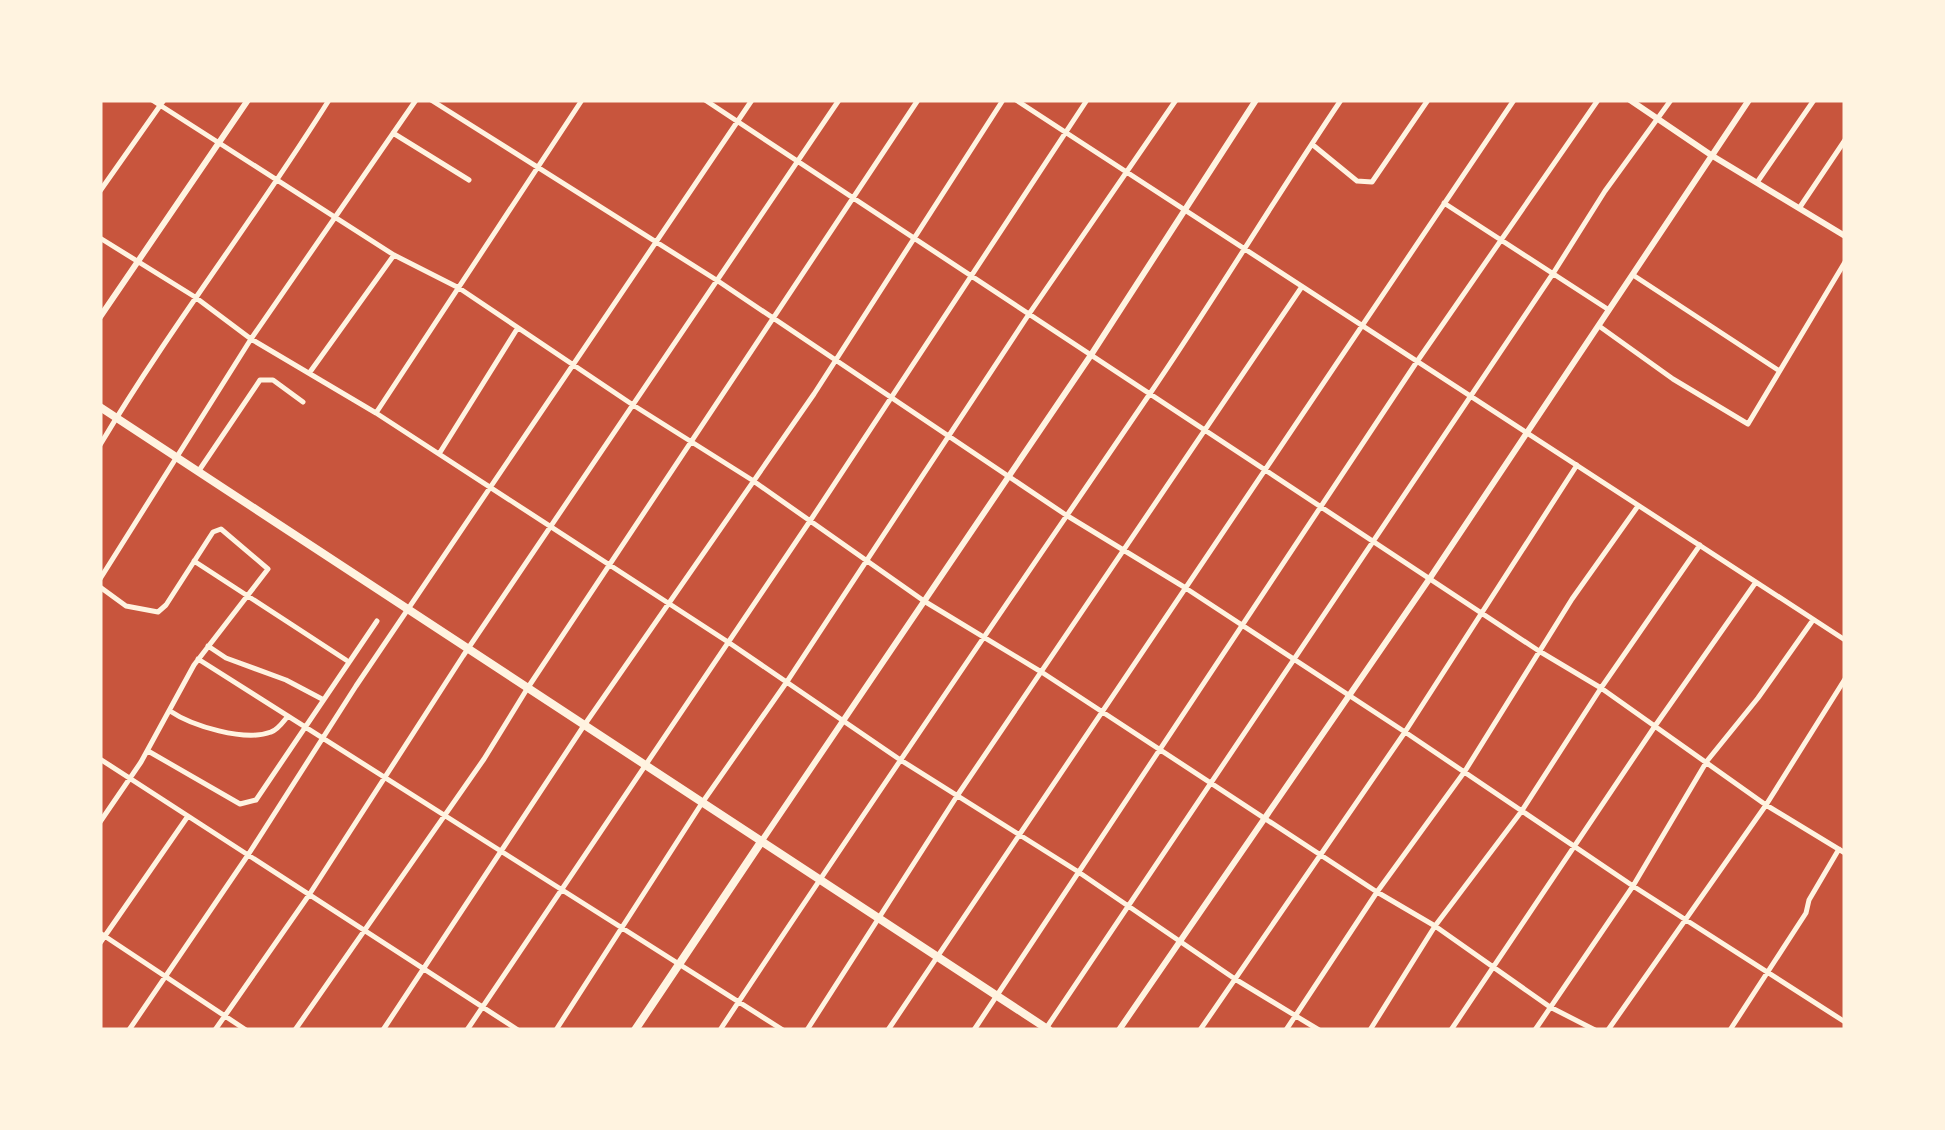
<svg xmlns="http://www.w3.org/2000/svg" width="1945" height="1130" viewBox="0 0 1945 1130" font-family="Mulish,sans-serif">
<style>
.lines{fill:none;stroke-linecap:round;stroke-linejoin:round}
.minor{stroke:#fff3e0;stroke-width:5}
.tertiary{stroke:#fff3e0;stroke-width:6}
.secondary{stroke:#fff3e0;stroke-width:8}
</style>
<rect width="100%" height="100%" fill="#c8553d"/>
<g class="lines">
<path class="minor" d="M152,100L394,255L459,288L633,405L752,480L924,601L1043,673L1377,892L1435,926L1550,1007L1595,1030
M431,100L718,281L1066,515L1184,587L1405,732L1633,886L1845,1022
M705,100L1539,651L1601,688L1766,805L1845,853
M1016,100L1845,640
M393,133L469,180
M1313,145L1357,181L1372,182L1428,100
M1758,181L1814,100
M100,191L164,100
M1444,203L1609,310
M1800,207L1845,140
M100,238L195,297L251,339L376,413L728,642L899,759L1077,871L1235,979L1319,1030
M1633,275L1778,370
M1599,326L1673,379L1748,424L1845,262
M310,372L394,255
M376,413L582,100
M100,445C171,326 256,217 329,100
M439,454L517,329
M198,472L260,380H273L303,402
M194,561L346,660
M100,579L251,339L416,100
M100,587L126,606L158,612L166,605L213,532L221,529L268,569L194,665L141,762L100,822
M208,646L226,658L286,680L322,699
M198,659L783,1030
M170,711C192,726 245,742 271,732C278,730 283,722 288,716
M148,751L240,804L256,800L377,621
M100,759L518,1030
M100,933L246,1030
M100,943L188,816
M129,1030L248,855L356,686L752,100
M215,1030L309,895L463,656L839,100
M295,1030L484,759L527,689L918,100
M383,1030L583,727L814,394L1003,100
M467,1030L810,521L1087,100
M556,1030L702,803L786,683L1029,314L1176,100
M720,1030C860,817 1004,608 1147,398C1214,300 1275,198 1341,100
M807,1030L957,796L1301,288
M888,1030L1514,100
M974,1030L1416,363L1598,100
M1045,1030L1554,272L1605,191L1671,100
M1200,1030L1405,732L1577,465
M1286,1030L1377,892L1465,771L1572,599L1638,506
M1370,1030L1435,926L1521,812L1601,688L1700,545
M1451,1030L1655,726L1756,582
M1535,1030L1633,886L1707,761L1758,698L1813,620
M1608,1030L1766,805L1845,679
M1730,1030L1806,913L1809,900L1839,849"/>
<path class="tertiary" d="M1630,100L1711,155L1845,236
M100,317L248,100
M761,842L1091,355L1256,100
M1119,1030L1430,578L1749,100"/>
<path class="secondary" d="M100,407L1049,1030
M635,1030L761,842"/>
</g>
<rect width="1945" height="1130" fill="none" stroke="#fff3e0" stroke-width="205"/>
</svg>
